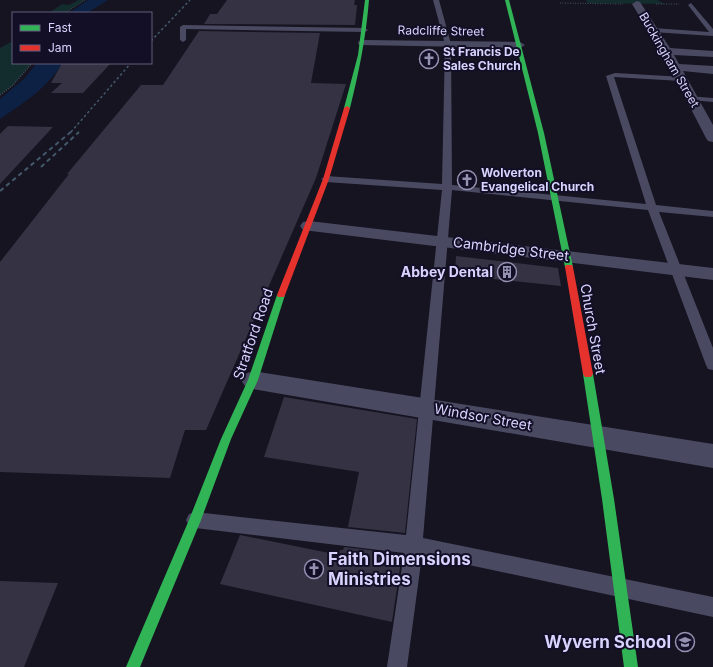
<svg xmlns="http://www.w3.org/2000/svg" width="713" height="667" viewBox="0 0 713 667" font-family="Inter,sans-serif">
<style>
.green{fill:#132c2d}
.water{fill:#0d2144}
.building{fill:#343243}
.lines{fill:none;stroke-linecap:round;stroke-linejoin:round}
.path-far1{stroke:#44505f;stroke-width:1;stroke-dasharray:1 1.5;stroke-linecap:butt}
.path{stroke:#44505f;stroke-width:1.5;stroke-dasharray:1 1.5;stroke-linecap:butt}
.lane{fill:#4a4962;fill-rule:evenodd}
.street{fill:#4a4962;fill-rule:evenodd}
.fast{fill:#30b455;fill-rule:evenodd}
.jam{fill:#e5322d;fill-rule:evenodd}
.rail-far1{stroke:#43596b;stroke-width:1.5;stroke-dasharray:2.5 2.5;stroke-linecap:butt}
.rail{stroke:#43596b;stroke-width:2;stroke-dasharray:4.5 3.5;stroke-linecap:butt}
.labels{text-anchor:middle;stroke-width:4;stroke-linejoin:round;paint-order:stroke}
.far-street-label{font-size:12px;fill:#d9d4ff;stroke:#130f26}
.far-poi-label{font-size:12px;font-weight:bold;fill:#d9d4ff;stroke:#130f26;text-anchor:start}
.street-label{font-size:14px;fill:#d9d4ff;stroke:#130f26}
.poi-label{font-size:14px;font-weight:bold;fill:#d9d4ff;stroke:#130f26;text-anchor:end}
.near-poi-label{font-size:17px;font-weight:bold;fill:#d9d4ff;stroke:#130f26;text-anchor:start}
</style>
<rect width="100%" height="100%" fill="#161421"/>
<path class="green" d="M78,0H85L65,13H49L62,4L69,5Z
M586,0H657L665,4L587,3Z
M13,41V63H32L13,85L0,95V48Z"/>
<path class="water" d="M88,0H108L87,13H69Z
M37,63H62C49,87 22,104 0,119V99L25,78Z"/>
<path class="building" d="M227,0H355L354,5H357L355,25L204,24L210,14H217Z
M199,31L320,33L311,83L346,84L316,178L206,430H185L170,478L0,472V262L69,174H67L141,85H163Z
M62,63H111L83,93H51L62,83H51Z
M8,126L53,127L0,184V134Z
M456,256L558,268L561,286L455,275Z
M284,397L417,419L405,533L348,527L359,472L264,457Z
M240,535L339,555L340,550H343L344,547L402,554L392,622L220,584Z
M0,581L58,583L24,667H0Z"/>
<g class="lines">
<path class="path-far1" d="M560,3L623,4
M656,4H679
M65,13L85,0"/>
<path class="path" d="M0,95L13,85L32,63"/>
<path class="lane" d="M433,0H439L451,44L452,185L646,204L606,76L615,73L684,77L685,79L681,81L614,77L656,205L713,211V217L659,212L713,348V370L708,369L706,365L648,210L452,190L423,538L713,597V617L422,555L407,667H387L404,553L195,528L189,526L186,520L189,514L195,512L406,535L442,190L326,182L321,179L326,176L442,184L445,44Z
M691,3L713,29V36L653,32L650,30L653,28L709,32L688,5Z
M183,25L365,28L368,30L365,32L186,29V40L183,42L180,40V27Z
M688,96L713,98V102L691,100L687,98Z"/>
<path class="street" d="M637,1L640,2L670,48L713,51V57L674,55L679,64L713,66V74L683,71L713,125V142L708,141L706,138L661,51L632,4Z
M363,40L520,42L525,45L520,48L359,45L358,43L359,41Z
M309,221L713,268V280L303,230L300,226L303,222Z
M253,371L713,444V468L253,389L245,386L241,380L245,374Z"/>
<path class="fast" d="M365,0H369C366,37 359,72 350,108L347,110L344,108L358,55Z
M505,0H509L544,133L573,267L569,269L565,267L538,133Z
M281,292L285,295L258,380L231,439L201,520L140,667H126L189,520L221,439L248,380L277,295Z
M588,370L591,371L593,374L614,499L638,667H624L602,499L583,374L585,371Z"/>
<path class="jam" d="M347,106L350,108L329,179L285,295L284,297H278L277,295L323,179L344,108Z
M566,265H572L573,267L593,374L591,377H585L583,374L565,267Z"/>
<path class="rail-far1" d="M151,41L190,0
M71,132L131,63"/>
<path class="rail" d="M41,167L79,132
M0,191L72,131"/>
</g>
<defs>
<symbol id="church-ring" viewBox="-11 -11 22 22"><circle r="9.5" fill="#130f26" stroke="#9591b1" stroke-width="1.5"/><path d="M-1.2-6h2.4v3.5h3.3v2.4h-3.3V6h-2.4V-.1h-3.3v-2.4h3.3Z" fill="#9591b1"/></symbol>
<symbol id="building-ring" viewBox="-11 -11 22 22"><circle r="9.5" fill="#130f26" stroke="#9591b1" stroke-width="1.5"/><path d="M-4-6H4V6H1V3H-1V6H-4ZM-2.5-4.3h1.7v1.8h-1.7ZM.8-4.3h1.7v1.8H.8ZM-2.5-1h1.7V.8h-1.7ZM.8-1h1.7V.8H.8Z" fill="#9591b1"/></symbol>
<symbol id="school-ring" viewBox="-11 -11 22 22"><circle r="9.5" fill="#130f26" stroke="#9591b1" stroke-width="1.5"/><path d="M0-5L7-2L0 1L-7-2ZM-4 1L0 2.5L4 1V4Q0 6-4 4Z" fill="#9591b1"/></symbol>
</defs>
<g fill-rule="evenodd">
<use href="#church-ring" x="418" y="48" width="22" height="22"/>
<use href="#church-ring" x="456" y="169" width="22" height="22"/>
<use href="#building-ring" x="496" y="261" width="22" height="22"/>
<use href="#church-ring" x="303" y="558" width="22" height="22"/>
<use href="#school-ring" x="674" y="631" width="22" height="22"/>
</g>
<g class="labels">
<g class="far-street-label">
<text transform="translate(441 31) rotate(1)" y="4">Radcliffe Street</text>
<text transform="translate(669 60) rotate(60)" y="4">Buckingham Street</text>
</g>
<g class="far-poi-label">
<text x="443" y="56">St Francis De<tspan x="443" dy="14">Sales Church</tspan></text>
<text x="481" y="177">Wolverton<tspan x="481" dy="14">Evangelical Church</tspan></text>
</g>
<g class="street-label">
<text transform="translate(511 249) rotate(7)" y="5">Cambridge Street</text>
<text transform="translate(593 329) rotate(80)" y="5">Church Street</text>
<text transform="translate(253 334) rotate(-71)" y="5">Stratford Road</text>
<text transform="translate(483 417) rotate(10)" y="5">Windsor Street</text>
</g>
<g class="poi-label">
<text x="493" y="277">Abbey Dental</text>
</g>
<g class="near-poi-label">
<text x="328" y="565">Faith Dimensions<tspan x="328" dy="20">Ministries</tspan></text>
<text x="671" y="648" text-anchor="end">Wyvern School</text>
</g>
</g>
<rect x="12" y="12" width="140" height="52" fill="#130f26" stroke="#625e7d"/>
<rect x="20" y="25" width="20" height="6" fill="#30b455" stroke="#625e7d"/>
<text x="48" y="32" font-size="12" fill="#d9d4ff">Fast</text>
<rect x="20" y="45" width="20" height="6" fill="#e5322d" stroke="#625e7d"/>
<text x="48" y="52" font-size="12" fill="#d9d4ff">Jam</text>
</svg>
